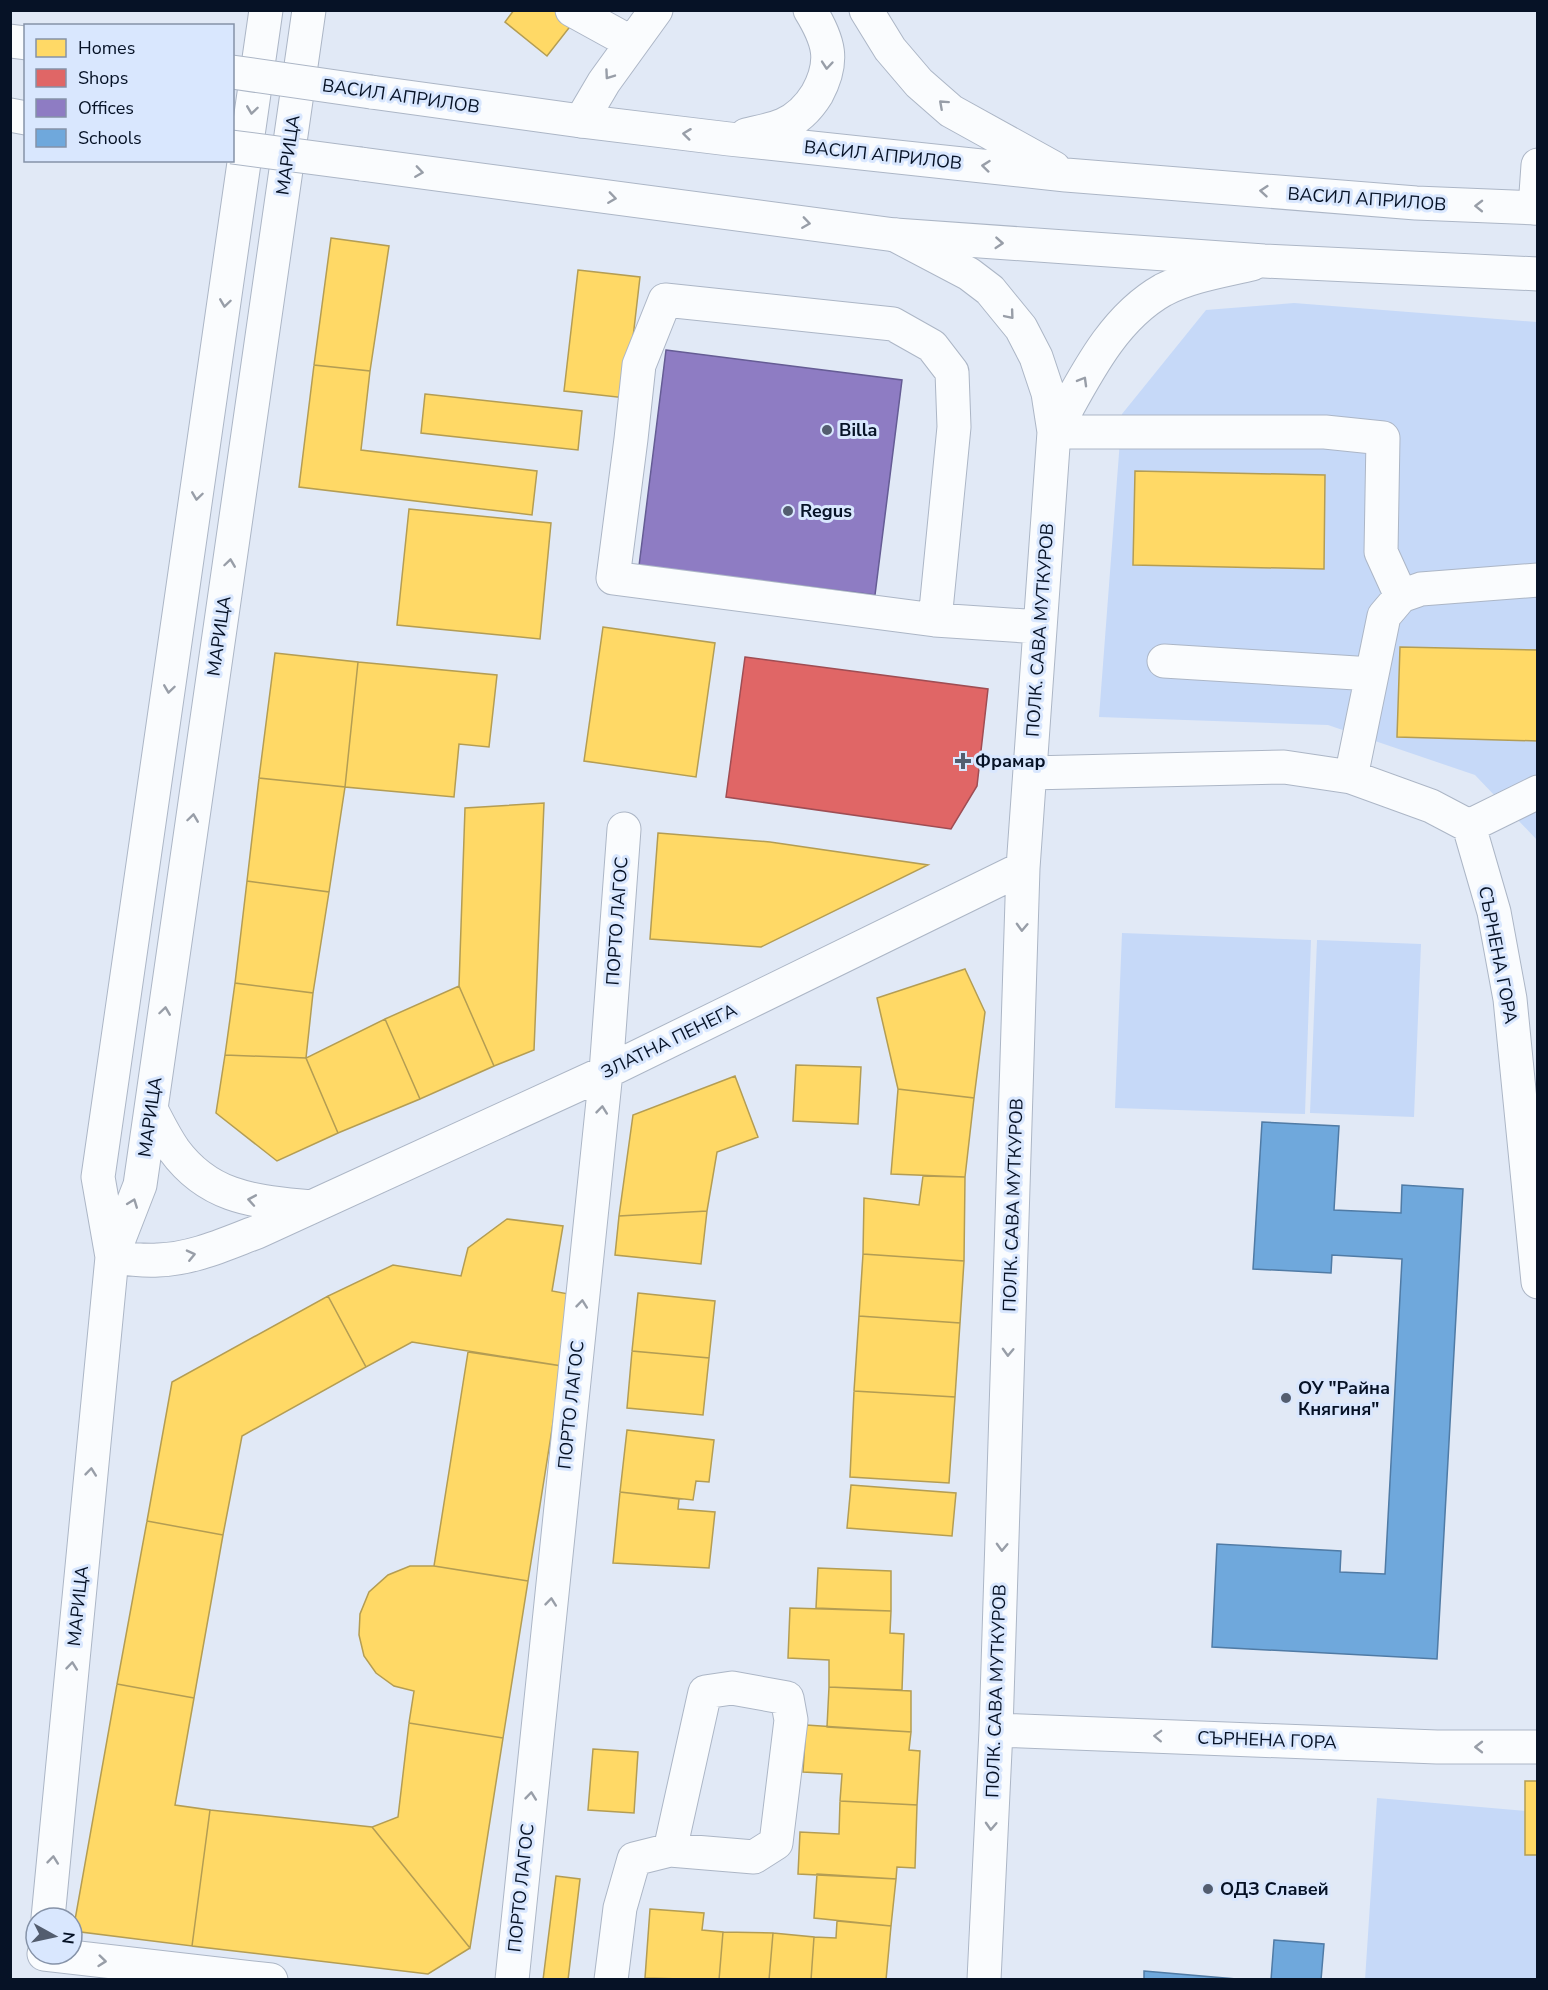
<svg xmlns="http://www.w3.org/2000/svg" width="1548" height="1990" viewBox="0 0 1548 1990" font-family="'Nunito Sans',sans-serif">
<style>
.green{fill:#c6d9f8}
.homes{fill:#ffd966;stroke:#b49d53;stroke-width:1.5}
.shops{fill:#e06666;stroke:#9f4d53;stroke-width:1.5}
.offices{fill:#8e7cc3;stroke:#655c94;stroke-width:1.5}
.schools{fill:#6fa8dc;stroke:#507ba5;stroke-width:1.5}
.lines{fill:none;stroke-linecap:round;stroke-linejoin:round}
.minor-casing{stroke:#acb6c6;stroke-width:35}
.major-casing{stroke:#acb6c6;stroke-width:35}
.minor{stroke:#fafcfe;stroke-width:33}
.major{stroke:#fafcfe;stroke-width:33}
.major-bridge-casing{stroke:#acb6c6;stroke-width:35;stroke-linecap:butt}
.major-bridge{stroke:#fafcfe;stroke-width:33}
.oneway{stroke:#989ea8}
.poi-dot{fill:#535d6f;stroke:#d9e7fe;stroke-width:2}
.labels{text-anchor:middle;stroke-width:6;stroke-linejoin:round;paint-order:stroke}
.street-label{font-size:18px;fill:#061226;stroke:#d9e7fe}
.poi-label{font-size:18px;font-weight:bold;fill:#061226;stroke:#d9e7fe;text-anchor:start}
</style>
<rect width="100%" height="100%" fill="#e1e9f6"/>
<path class="green" d="M1294,303L1537,322V840L1475,775L1328,725L1099,717L1122,414L1206,310Z
M1122,933L1311,940L1305,1114L1115,1108Z
M1317,940L1421,944L1414,1117L1310,1113Z
M1377,1798L1537,1812V1979L1365,1980Z"/>
<path class="homes" d="M514,10H583L547,56L505,22Z
M331,238L389,246L370,371L314,365Z
M578,270L640,277L626,398L564,391Z
M314,365L370,371L361,450L537,471L532,515L299,487Z
M425,394L582,411L578,450L421,433Z
M1135,471L1325,475L1324,569L1133,565Z
M409,509L551,523L540,639L397,625Z
M603,627L715,643L696,777L584,761Z
M1400,647L1538,650V741L1397,737Z
M275,653L358,662L345,787L259,778Z
M358,662L497,675L489,747L459,744L454,797L345,787Z
M259,778L345,787L329,892L247,881Z
M544,803L534,1050L494,1066L459,986L465,808Z
M658,833L770,842L928,865L761,947L650,939Z
M247,881L329,892L313,993L235,983Z
M965,969L985,1012L974,1098L898,1089L877,998Z
M235,983L313,993L306,1058L225,1055Z
M459,986L494,1066L420,1099L385,1019Z
M385,1019L420,1099L338,1133L306,1058Z
M225,1055L306,1058L338,1133L277,1161L216,1113Z
M796,1065L861,1067L858,1124L793,1121Z
M735,1076L758,1137L717,1152L707,1211L619,1216L633,1115Z
M898,1089L974,1098L965,1177L891,1174Z
M923,1176L965,1177L964,1261L863,1254L864,1198L919,1205Z
M707,1211L701,1264L615,1255L619,1216Z
M507,1219L563,1226L552,1291L574,1295L562,1366L412,1342L366,1367L328,1296L393,1265L461,1276L468,1248Z
M863,1254L964,1261L960,1323L859,1316Z
M638,1293L715,1301L709,1358L632,1351Z
M328,1296L366,1367L242,1436L223,1535L147,1521L172,1382Z
M859,1316L960,1323L955,1397L854,1391Z
M632,1351L709,1358L703,1415L627,1408Z
M468,1352L562,1366L528,1581L434,1566Z
M854,1391L955,1397L949,1483L850,1477Z
M627,1430L714,1440L709,1482L696,1481L693,1500L620,1492Z
M851,1485L956,1493L952,1536L847,1528Z
M620,1492L679,1499L678,1509L715,1512L709,1568L613,1563Z
M147,1521L223,1535L194,1698L117,1684Z
M410,1566H434L528,1581L503,1738L409,1723L414,1691L394,1686L376,1673L364,1656L359,1635L360,1614L369,1592L388,1575Z
M818,1568L891,1571V1611L816,1608Z
M790,1608L891,1611L890,1633L904,1634L902,1690L829,1687V1660L788,1658Z
M117,1684L194,1698L175,1805L210,1810L192,1946L73,1931Z
M829,1687L911,1691V1732L827,1727Z
M409,1723L503,1738L470,1948L372,1827L398,1817Z
M806,1725L911,1732L909,1750L920,1751L917,1805L840,1801L842,1774L803,1772Z
M593,1749L638,1752L634,1813L588,1810Z
M1525,1781H1538V1855H1525Z
M840,1801L917,1805L915,1868L897,1867L896,1879L798,1874L800,1832L839,1834Z
M210,1810L372,1827L470,1948L428,1974L192,1946Z
M817,1874L896,1879L891,1926L814,1918Z
M556,1876L580,1879L568,1980H543Z
M650,1909L704,1913L702,1930L723,1932L719,1980L645,1978Z
M837,1921L891,1926L886,1980H811L814,1937L836,1938Z
M723,1932L773,1933L769,1980H719Z
M773,1933L814,1937L811,1980H769Z"/>
<path class="shops" d="M745,657L988,689L977,786L951,829L726,797Z"/>
<path class="offices" d="M666,350L902,380L875,595L639,566Z"/>
<path class="schools" d="M1262,1122L1339,1126L1334,1210L1401,1213L1402,1185L1463,1189L1437,1659L1212,1647L1217,1544L1341,1551L1340,1572L1385,1574L1402,1259L1332,1255L1331,1273L1253,1269Z
M1274,1940L1324,1944L1321,1980H1271Z
M1144,1971L1236,1979V1980H1144Z"/>
<g class="lines">
<defs>
<path id="minor" d="M572,10L632,43
M581,121L604,82L656,10
M1535,208L1538,165
M895,235L969,274L990,290L1021,328L1036,357L1048,393L1054,432L1023,868L996,1730L984,1980
M1054,432H1325L1383,438L1381,552L1401,596
M1054,432C1083,381 1110,320 1163,290C1190,276 1222,271 1252,264
M935,620L613,578L631,439L639,365L665,300L893,324L932,346L952,372L954,427L935,620L1040,627
M1164,661L1372,674
M1030,773L1284,767L1351,777L1431,806L1469,826L1494,912L1510,999L1538,1282
M1351,777L1384,616L1401,596L1421,589L1538,580
M1469,826L1538,792
M151,1109C158,1123 165,1137 174,1150C210,1199 255,1201 310,1207
M112,1257L140,1185L309,10
M112,1257C127,1259 143,1261 158,1260C193,1259 225,1244 257,1232L606,1072L1023,868
M996,1730L1437,1747H1538
M48,1918L112,1257L98,1177L266,10
M44,1954L271,1980
M512,1980L606,1072L624,829
M611,1980L620,1908L634,1859L670,1850L754,1857L776,1843L791,1720L787,1698L732,1688L705,1692L670,1850"/>
<path id="major" d="M866,10L890,49L919,83L951,111L1054,168
M10,41L26,43
M371,92L581,121L729,139L1066,175L1416,203L1538,208
M10,115L26,118
M746,135C758,132 771,130 783,125C797,119 809,107 817,94C835,61 829,41 810,10
M361,164L895,235L1264,261L1538,274"/>
</defs>
<use href="#minor" class="minor-casing"/>
<use href="#major" class="major-casing"/>
<use href="#minor" class="minor"/>
<use href="#major" class="major"/>
<defs>
<path id="major-bridge" d="M232,72L371,92
M232,147L361,164"/>
</defs>
<use href="#major-bridge" class="major-bridge-casing"/>
<use href="#major-bridge" class="major-bridge"/>
</g>
<defs><path id="oneway-chevron" d="M-2-3.5L2.5 0L-2 3.5" fill="none" stroke-width="1.6" stroke-linecap="round" stroke-linejoin="round" transform="scale(1.5)"/></defs>
<g class="oneway">
<use href="#oneway-chevron" transform="translate(827 65) rotate(95)"/>
<use href="#oneway-chevron" transform="translate(609 75) rotate(125)"/>
<use href="#oneway-chevron" transform="translate(943 104) rotate(-138)"/>
<use href="#oneway-chevron" transform="translate(252 110) rotate(98)"/>
<use href="#oneway-chevron" transform="translate(687 134) rotate(-173)"/>
<use href="#oneway-chevron" transform="translate(986 166) rotate(-174)"/>
<use href="#oneway-chevron" transform="translate(419 172) rotate(8)"/>
<use href="#oneway-chevron" transform="translate(1264 191) rotate(-175)"/>
<use href="#oneway-chevron" transform="translate(612 198) rotate(8)"/>
<use href="#oneway-chevron" transform="translate(1479 206) rotate(-179)"/>
<use href="#oneway-chevron" transform="translate(806 223) rotate(8)"/>
<use href="#oneway-chevron" transform="translate(999 243) rotate(4)"/>
<use href="#oneway-chevron" transform="translate(225 303) rotate(98)"/>
<use href="#oneway-chevron" transform="translate(1010 315) rotate(50)"/>
<use href="#oneway-chevron" transform="translate(1083 381) rotate(-60)"/>
<use href="#oneway-chevron" transform="translate(197 496) rotate(98)"/>
<use href="#oneway-chevron" transform="translate(230 563) rotate(-82)"/>
<use href="#oneway-chevron" transform="translate(169 689) rotate(98)"/>
<use href="#oneway-chevron" transform="translate(193 818) rotate(-82)"/>
<use href="#oneway-chevron" transform="translate(1022 927) rotate(92)"/>
<use href="#oneway-chevron" transform="translate(165 1011) rotate(-82)"/>
<use href="#oneway-chevron" transform="translate(602 1110) rotate(-84)"/>
<use href="#oneway-chevron" transform="translate(252 1200) rotate(-170)"/>
<use href="#oneway-chevron" transform="translate(133 1203) rotate(-69)"/>
<use href="#oneway-chevron" transform="translate(191 1255) rotate(-13)"/>
<use href="#oneway-chevron" transform="translate(582 1304) rotate(-84)"/>
<use href="#oneway-chevron" transform="translate(1008 1352) rotate(92)"/>
<use href="#oneway-chevron" transform="translate(91 1472) rotate(-84)"/>
<use href="#oneway-chevron" transform="translate(1002 1547) rotate(92)"/>
<use href="#oneway-chevron" transform="translate(551 1602) rotate(-84)"/>
<use href="#oneway-chevron" transform="translate(72 1666) rotate(-84)"/>
<use href="#oneway-chevron" transform="translate(1158 1736) rotate(-178)"/>
<use href="#oneway-chevron" transform="translate(1479 1747) rotate(-180)"/>
<use href="#oneway-chevron" transform="translate(531 1796) rotate(-84)"/>
<use href="#oneway-chevron" transform="translate(991 1826) rotate(93)"/>
<use href="#oneway-chevron" transform="translate(53 1860) rotate(-84)"/>
<use href="#oneway-chevron" transform="translate(102 1961) rotate(6)"/>
</g>
<g class="poi-dot">
<circle cx="827" cy="430" r="6"/>
<circle cx="788" cy="511" r="6"/>
<path d="M960 752h6v6h6v6h-6v6h-6v-6h-6v-6h6z"/>
<circle cx="1286" cy="1398" r="6"/>
<circle cx="1208" cy="1889" r="6"/>
</g>
<g class="labels">
<g class="street-label">
<text transform="translate(401 96) rotate(8)" y="6">ВАСИЛ АПРИЛОВ</text>
<text transform="translate(288 155) rotate(-82)" y="6">МАРИЦА</text>
<text transform="translate(883 155) rotate(6)" y="6">ВАСИЛ АПРИЛОВ</text>
<text transform="translate(1367 199) rotate(4)" y="6">ВАСИЛ АПРИЛОВ</text>
<text transform="translate(1040 630) rotate(-86)" y="6">ПОЛК. САВА МУТКУРОВ</text>
<text transform="translate(219 636) rotate(-82)" y="6">МАРИЦА</text>
<text transform="translate(617 921) rotate(-86)" y="6">ПОРТО ЛАГОС</text>
<text transform="translate(1498 955) rotate(79)" y="6">СЪРНЕНА ГОРА</text>
<text transform="translate(669 1041) rotate(-26)" y="6">ЗЛАТНА ПЕНЕГА</text>
<text transform="translate(150 1117) rotate(-82)" y="6">МАРИЦА</text>
<text transform="translate(1013 1205) rotate(-88)" y="6">ПОЛК. САВА МУТКУРОВ</text>
<text transform="translate(571 1405) rotate(-84)" y="6">ПОРТО ЛАГОС</text>
<text transform="translate(78 1606) rotate(-84)" y="6">МАРИЦА</text>
<text transform="translate(996 1691) rotate(-88)" y="6">ПОЛК. САВА МУТКУРОВ</text>
<text transform="translate(1267 1740) rotate(2)" y="6">СЪРНЕНА ГОРА</text>
<text transform="translate(521 1888) rotate(-84)" y="6">ПОРТО ЛАГОС</text>
</g>
<g class="poi-label">
<text x="839" y="436">Billa</text>
<text x="800" y="517">Regus</text>
<text x="975" y="767">Фрамар</text>
<text x="1298" y="1394">ОУ "Райна<tspan x="1298" dy="21">Княгиня"</tspan></text>
<text x="1220" y="1895">ОДЗ Славей</text>
</g>
</g>
<rect width="1548" height="1990" fill="none" stroke="#061226" stroke-width="24"/>
<rect x="24" y="24" width="210" height="138" fill="#d9e7fe" stroke="#8592a8" stroke-width="1.5"/>
<rect x="36" y="39" width="30" height="18" fill="#ffd966" stroke="#8592a8" stroke-width="1.5"/>
<text x="78" y="54" font-size="18" fill="#061226">Homes</text>
<rect x="36" y="69" width="30" height="18" fill="#e06666" stroke="#8592a8" stroke-width="1.5"/>
<text x="78" y="84" font-size="18" fill="#061226">Shops</text>
<rect x="36" y="99" width="30" height="18" fill="#8e7cc3" stroke="#8592a8" stroke-width="1.5"/>
<text x="78" y="114" font-size="18" fill="#061226">Offices</text>
<rect x="36" y="129" width="30" height="18" fill="#6fa8dc" stroke="#8592a8" stroke-width="1.5"/>
<text x="78" y="144" font-size="18" fill="#061226">Schools</text>
<g transform="translate(54 1936) rotate(98)"><circle r="28" fill="#d9e7fe" stroke="#8592a8" stroke-width="1.5"/>
<path d="M0-4.5L10 22L0 15L-10 22Z" fill="#535d6f"/>
<text y="-9" font-size="16" font-weight="bold" text-anchor="middle" fill="#061226">N</text>
</g>
</svg>
